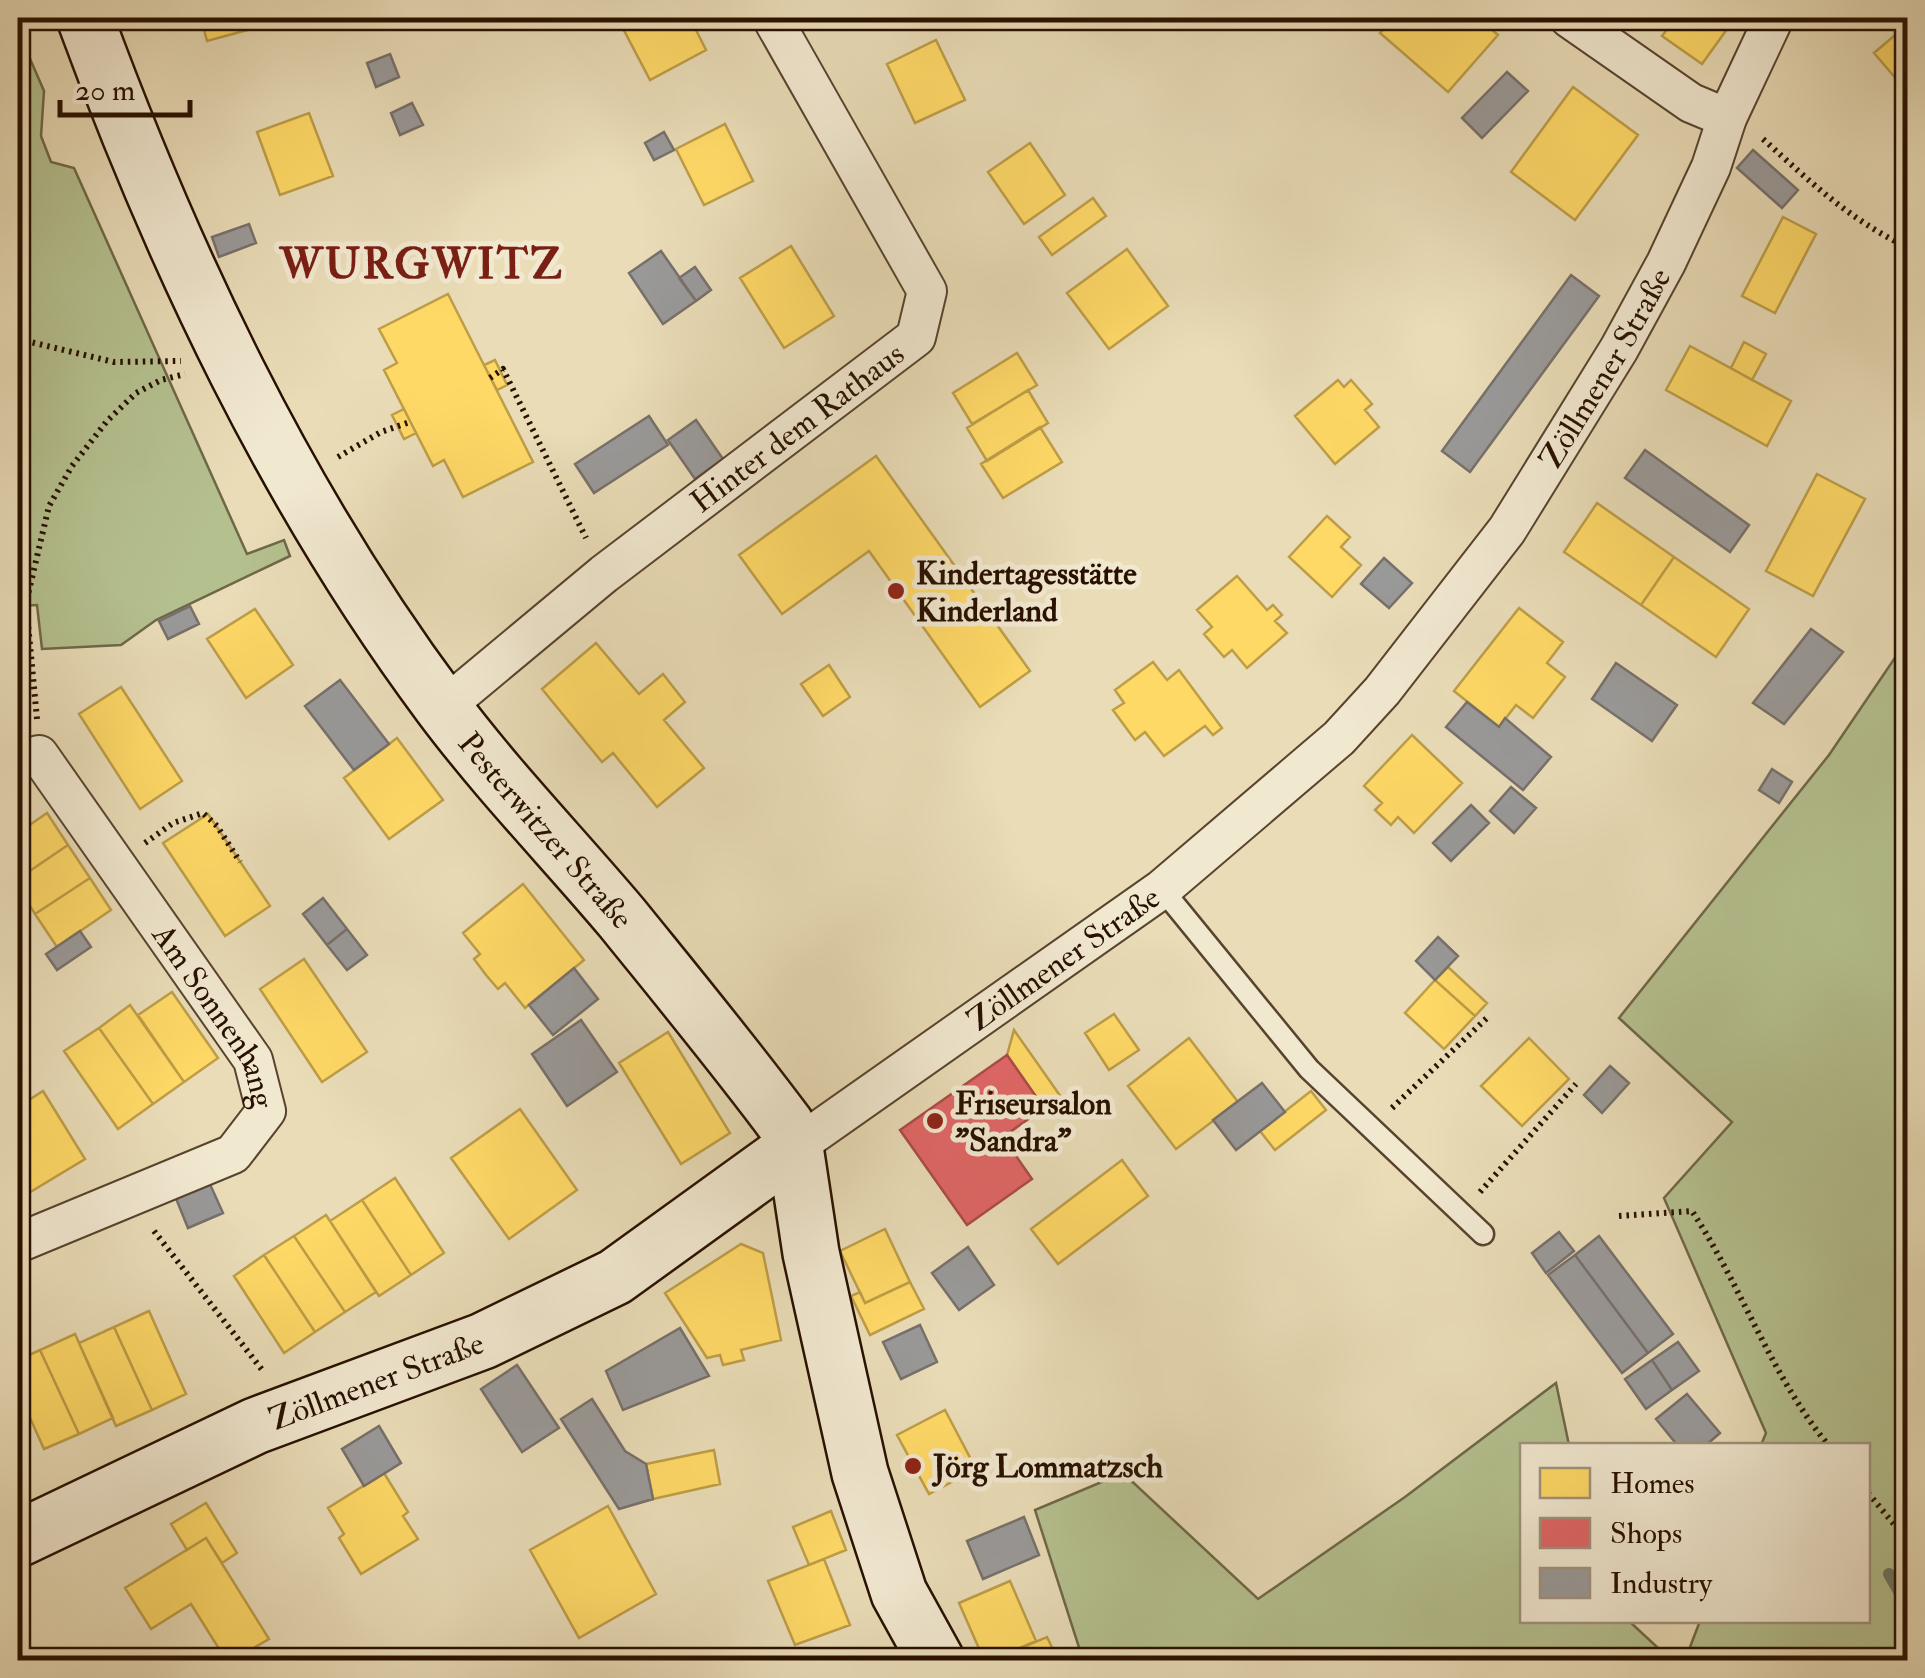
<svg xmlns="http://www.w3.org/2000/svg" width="1925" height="1678" viewBox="0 0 1925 1678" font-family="'IM FELL Double Pica',serif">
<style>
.green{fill:#b5c08f;stroke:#6e6848;stroke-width:2.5}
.homes{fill:#ffd966;stroke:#be9d47;stroke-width:2.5}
.shops{fill:#e06666;stroke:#a94c47;stroke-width:2.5}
.industry{fill:#999;stroke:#77706b;stroke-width:2.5}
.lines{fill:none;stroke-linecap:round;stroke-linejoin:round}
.stream{stroke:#6b7766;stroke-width:12}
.lane-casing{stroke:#58432e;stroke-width:25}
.street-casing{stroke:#58432e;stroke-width:42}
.secondary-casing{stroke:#281000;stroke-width:60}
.path{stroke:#281000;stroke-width:6;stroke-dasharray:2.5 5;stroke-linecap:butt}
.lane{stroke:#f1e8d0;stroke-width:20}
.street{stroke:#f1e8d0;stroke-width:38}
.secondary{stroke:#f1e8d0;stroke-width:55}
.poi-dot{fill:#8f2418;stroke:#f1e8d0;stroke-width:4}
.labels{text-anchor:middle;stroke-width:10;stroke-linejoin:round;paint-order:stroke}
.street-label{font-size:32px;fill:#281000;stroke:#f1e8d0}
.poi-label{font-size:32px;font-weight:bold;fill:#281000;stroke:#f1e8d0;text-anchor:start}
.district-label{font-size:42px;font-weight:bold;letter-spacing:2.5px;fill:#7a1f14;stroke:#f1e8d0}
</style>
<rect width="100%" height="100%" fill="#e9dcb7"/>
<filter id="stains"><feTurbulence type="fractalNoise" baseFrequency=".002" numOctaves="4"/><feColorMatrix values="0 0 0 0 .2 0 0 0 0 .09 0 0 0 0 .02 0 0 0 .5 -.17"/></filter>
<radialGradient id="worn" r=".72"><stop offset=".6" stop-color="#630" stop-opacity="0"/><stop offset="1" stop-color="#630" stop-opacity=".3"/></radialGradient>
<path class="green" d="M18,31L44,91L41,136L51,162L74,168L247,554L284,540L290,556L156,620L121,645L42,649L37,605L18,606Z
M1907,640V1660H1685L1700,1621L1868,1620V1446L1761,1445L1766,1433L1664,1198L1732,1122L1619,1018L1829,755Z
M1556,1383L1569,1445L1522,1446V1620L1629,1621L1671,1660H1083L1035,1510L1123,1473L1258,1599L1405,1497Z"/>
<path class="homes" d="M201,18H260L262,26L207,41Z
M621,18H690L706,50L650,80L618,19Z
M1394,18H1478L1498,35L1448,92L1380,33Z
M1676,18H1735L1702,64L1662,36Z
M1908,24V85L1904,88L1874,53Z
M936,40L965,100L915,123L887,64Z
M1573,87L1638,135L1575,220L1511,172Z
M309,113L333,176L280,195L257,132Z
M725,124L753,181L704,205L676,149Z
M1030,143L1065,195L1024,224L988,172Z
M1093,198L1106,216L1052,255L1039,237Z
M1783,217L1816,234L1775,313L1742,296Z
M791,246L834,316L784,348L740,278Z
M1127,249L1168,306L1109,349L1067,293Z
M448,294L533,462L463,497L444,460L433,466L384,370L397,363L379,329Z
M1744,342L1766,354L1752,380L1731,368Z
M1690,346L1791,401L1767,446L1666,390Z
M1017,353L1037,385L972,424L953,393Z
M495,360L507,385L497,390L484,365Z
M1338,380L1344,387L1351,380L1372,404L1365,410L1379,427L1335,464L1295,416Z
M1028,390L1048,423L987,461L967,428Z
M404,409L416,433L404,439L392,415Z
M1040,427L1062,462L1003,498L981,464Z
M876,456L1030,671L980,707L869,551L782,614L739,555Z
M1817,474L1865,499L1813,596L1766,571Z
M1597,503L1674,557L1641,605L1564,552Z
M1327,516L1350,537L1341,547L1361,565L1332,597L1289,557Z
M1674,557L1749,609L1716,657L1641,605Z
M1237,576L1267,610L1273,605L1282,615L1275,621L1287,633L1247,668L1232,650L1224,657L1204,634L1212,627L1197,610Z
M1519,608L1563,642L1547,663L1565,677L1533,718L1516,705L1499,727L1454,691Z
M255,609L293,665L246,698L207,639Z
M596,643L639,694L663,674L685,702L664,720L704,768L657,807L613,753L602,762L542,689Z
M1153,662L1167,680L1179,670L1222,728L1213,735L1205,726L1164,756L1145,732L1135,740L1113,710L1124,703L1115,690Z
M829,665L850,697L823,716L801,684Z
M121,687L182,781L140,809L79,714Z
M1412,735L1462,783L1414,833L1398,817L1391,825L1375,810L1382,803L1364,786Z
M397,738L443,800L389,839L344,778Z
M47,813L68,845L18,879V833Z
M208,814L270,906L225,936L163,843Z
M68,845L90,878L35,914L18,887V879Z
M90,878L111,910L57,947L35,914Z
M523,884L584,960L525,1008L505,983L498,989L486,975L474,959L480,954L463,933Z
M304,959L367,1052L322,1082L260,989Z
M1448,967L1487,1003L1475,1016L1435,980Z
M1435,980L1475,1016L1444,1049L1405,1013Z
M172,992L218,1058L184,1082L138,1015Z
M130,1005L184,1082L153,1104L99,1028Z
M1114,1014L1139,1050L1109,1070L1085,1033Z
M99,1028L153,1104L118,1129L64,1051Z
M1014,1030L1061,1097L1044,1108L1007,1055Z
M668,1032L730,1133L681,1164L619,1063Z
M1189,1038L1238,1102L1176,1149L1128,1086Z
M1529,1038L1569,1079L1522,1126L1481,1086Z
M43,1091L85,1159L27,1194L18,1178V1107Z
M1311,1091L1326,1110L1275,1150L1260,1131Z
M520,1109L577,1190L509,1239L451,1158Z
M1122,1160L1148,1196L1058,1264L1031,1229Z
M395,1178L444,1253L411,1275L362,1200Z
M362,1200L411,1275L379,1296L330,1221Z
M326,1215L376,1292L345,1312L294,1236Z
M885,1229L910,1282L865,1303L840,1251Z
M294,1236L345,1312L315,1332L264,1255Z
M741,1244L763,1253L781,1340L741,1350L744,1360L723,1365L720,1355L707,1358L665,1293Z
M264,1255L315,1332L284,1353L234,1276Z
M910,1282L924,1309L870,1335L851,1296L860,1292L865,1303Z
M149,1311L186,1394L152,1410L114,1327Z
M114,1327L152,1410L116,1426L79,1343Z
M75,1334L113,1418L79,1434L40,1350Z
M40,1350L79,1434L44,1449L18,1391V1360Z
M945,1410L976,1469L929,1494L897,1435Z
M714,1450L720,1484L653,1499L646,1464Z
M384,1473L408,1512L403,1516L418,1539L361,1574L339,1538L344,1534L328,1508Z
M206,1503L237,1553L222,1563L206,1538L187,1550L171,1524Z
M608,1506L656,1594L579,1638L530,1550Z
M831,1511L846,1550L809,1565L793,1527Z
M206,1538L269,1639L233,1660H226L191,1604L151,1629L125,1588Z
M824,1559L850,1625L795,1645L768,1581Z
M1010,1581L1036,1641L992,1660H984L959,1603Z
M1047,1637L1058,1660H996L995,1659Z"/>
<path class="shops" d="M1007,1055L1044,1108L1003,1137L1032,1179L967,1225L900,1130Z"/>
<path class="industry" d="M390,54L399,77L376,87L367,63Z
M1507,72L1528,91L1482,138L1462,118Z
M412,103L423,125L400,135L391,113Z
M664,132L674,150L654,160L645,143Z
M1753,150L1798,190L1782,208L1737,168Z
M249,224L256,243L219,257L212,237Z
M661,251L696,301L663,324L629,273Z
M695,267L711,290L696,301L679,278Z
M1571,275L1599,296L1470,472L1442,451Z
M649,416L668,445L594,493L575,464Z
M696,420L723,459L695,479L668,440Z
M1645,450L1749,525L1730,552L1625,478Z
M1384,558L1412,583L1389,608L1361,584Z
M190,606L199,624L168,639L159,621Z
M1811,629L1843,652L1784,724L1753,703Z
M1616,663L1677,705L1652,741L1592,699Z
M340,680L389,744L354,770L305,706Z
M1467,702L1499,727L1505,718L1551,757L1523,790L1446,727Z
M1772,769L1792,782L1779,803L1759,790Z
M1511,787L1536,808L1514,833L1490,811Z
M1471,805L1489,823L1451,861L1433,843Z
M323,898L347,929L327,945L303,914Z
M347,929L367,955L347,970L327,945Z
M80,931L91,947L57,970L46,954Z
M1438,937L1458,956L1435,980L1416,961Z
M574,968L598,999L553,1035L529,1005Z
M581,1020L617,1072L567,1106L532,1054Z
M1610,1066L1629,1083L1602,1113L1584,1095Z
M1262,1083L1285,1112L1236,1150L1213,1120Z
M209,1182L223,1213L188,1228L175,1196Z
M1559,1232L1574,1251L1546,1273L1532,1253Z
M1599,1236L1673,1334L1648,1353L1575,1255Z
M968,1247L994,1285L959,1310L932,1273Z
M1575,1255L1648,1353L1622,1373L1548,1275Z
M920,1325L937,1362L901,1379L883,1342Z
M680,1328L709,1376L623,1410L606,1371Z
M1678,1342L1699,1371L1672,1390L1652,1360Z
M1652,1360L1672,1390L1646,1409L1625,1379Z
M517,1365L559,1428L522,1452L481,1389Z
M1687,1394L1720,1433L1705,1446H1678L1656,1419Z
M592,1399L625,1451L646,1464L653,1499L619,1509L561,1419Z
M379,1426L401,1463L364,1486L342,1449Z
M1024,1517L1039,1555L983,1579L967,1541Z"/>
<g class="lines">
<path class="stream" d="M1889,1574L1908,1607"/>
<defs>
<path id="lane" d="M1162,889L1309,1069L1483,1234"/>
<g id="street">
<path d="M1569,18L1691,103L1727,118"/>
<path id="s1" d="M443,708L604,574L916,337L927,291L772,18"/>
<path id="s2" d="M18,761L39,755L253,1060L266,1111L233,1154L18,1243"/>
<path id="s3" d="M795,1147L1162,889L1339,738L1382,691L1507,530L1619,349L1666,263L1711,167L1727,118L1774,18"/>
</g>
<g id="secondary">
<path id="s4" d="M85,18C174,260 286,497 441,705C497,780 562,847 622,918C677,986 734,1055 786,1125L795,1147L811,1253L860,1473L899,1593L936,1660"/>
<path id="s5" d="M18,1539L255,1426L483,1341L615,1277L795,1147"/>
</g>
</defs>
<use href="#lane" class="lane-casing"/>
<use href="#street" class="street-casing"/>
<use href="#secondary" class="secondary-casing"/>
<path class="path" d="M1763,139C1813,184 1846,217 1908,248
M18,339L114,362L181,361
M490,378L503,369L586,538
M338,457L381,432L410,422
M37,719L26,603L49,506L72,466L107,421L136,393L161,380L185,374
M145,843L173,823L203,813L217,826L240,862
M1392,1108L1489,1016
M1480,1192L1576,1084
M1619,1216L1692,1211C1742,1287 1771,1376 1829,1446
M154,1231L263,1371
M1868,1493L1908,1541"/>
<use href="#lane" class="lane"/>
<use href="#street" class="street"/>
<use href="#secondary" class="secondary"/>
</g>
<g class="poi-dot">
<circle cx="896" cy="591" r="10"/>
<circle cx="935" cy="1121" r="10"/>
<circle cx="913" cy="1466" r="10"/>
</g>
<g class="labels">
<g class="street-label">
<text dy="11" stroke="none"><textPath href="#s3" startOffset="1138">Zöllmener Straße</textPath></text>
<text dy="11" stroke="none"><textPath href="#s1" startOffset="452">Hinter dem Rathaus</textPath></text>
<text dy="11" stroke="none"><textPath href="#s4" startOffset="940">Pesterwitzer Straße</textPath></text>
<text dy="11" stroke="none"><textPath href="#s3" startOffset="328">Zöllmener Straße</textPath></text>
<text dy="11" stroke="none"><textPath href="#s2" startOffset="338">Am Sonnenhang</textPath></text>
<text dy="11" stroke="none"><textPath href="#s5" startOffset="392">Zöllmener Straße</textPath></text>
</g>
<g class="poi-label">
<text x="916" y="584">Kindertagesstätte<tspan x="916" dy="37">Kinderland</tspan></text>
<text x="955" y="1114">Friseursalon<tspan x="955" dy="37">"Sandra"</tspan></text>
<text x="933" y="1477">Jörg Lommatzsch</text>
</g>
<g class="district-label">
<text x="422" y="278">WURGWITZ</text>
</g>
</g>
<rect width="1925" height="1678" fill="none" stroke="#e9dcb7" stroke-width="60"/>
<rect x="20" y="20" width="1885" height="1638" fill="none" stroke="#281000" stroke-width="5"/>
<rect x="30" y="30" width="1865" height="1618" fill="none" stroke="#281000" stroke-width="2.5"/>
<rect x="1520" y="1443" width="350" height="180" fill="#f1e8d0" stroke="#a1927d" stroke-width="2.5"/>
<rect x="1540" y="1468" width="50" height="30" fill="#ffd966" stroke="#a1927d" stroke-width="2.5"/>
<text x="1610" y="1493" font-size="30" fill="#281000">Homes</text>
<rect x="1540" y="1518" width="50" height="30" fill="#e06666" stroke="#a1927d" stroke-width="2.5"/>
<text x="1610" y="1543" font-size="30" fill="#281000">Shops</text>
<rect x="1540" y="1568" width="50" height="30" fill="#999999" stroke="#a1927d" stroke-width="2.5"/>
<text x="1610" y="1593" font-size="30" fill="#281000">Industry</text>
<path d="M60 100v15h130v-15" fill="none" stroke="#281000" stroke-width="5"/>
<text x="75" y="100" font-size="30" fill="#281000" stroke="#f1e8d0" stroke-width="8" paint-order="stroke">20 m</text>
<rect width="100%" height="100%" filter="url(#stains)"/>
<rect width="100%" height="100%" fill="url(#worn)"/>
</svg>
